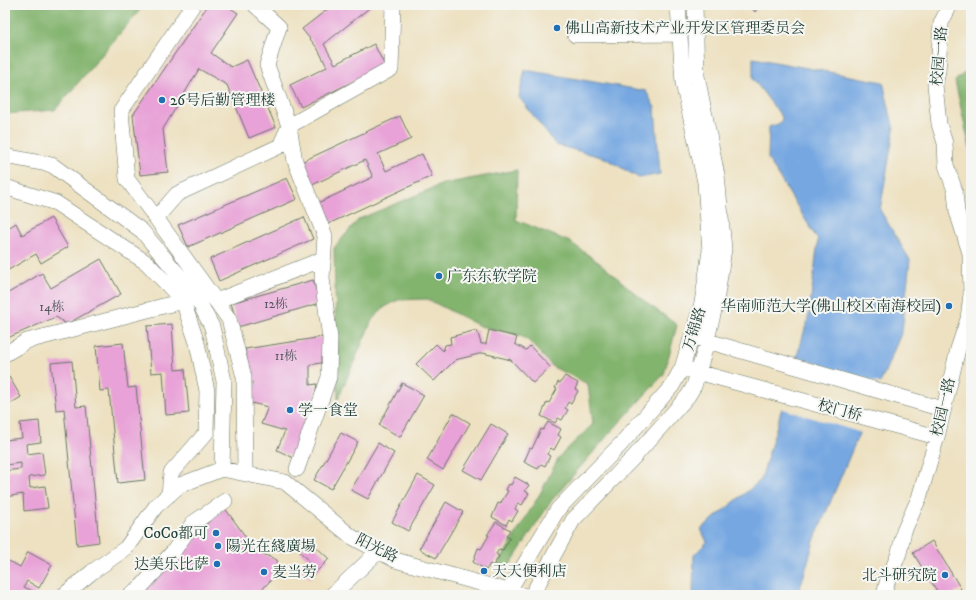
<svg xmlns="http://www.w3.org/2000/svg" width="976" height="600" viewBox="0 0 976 600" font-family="'IM FELL DW Pica','Noto Serif SC',serif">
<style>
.forest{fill:#83b46e;stroke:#517851}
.water{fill:#76a7e1;stroke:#4a728a}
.pier{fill:#ede1c1}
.building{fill:#e8a2d7}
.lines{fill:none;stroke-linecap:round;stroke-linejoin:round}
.minor-casing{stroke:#677665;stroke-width:16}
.minor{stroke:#fff;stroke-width:15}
.poi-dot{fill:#1f6fb2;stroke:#f6f6f2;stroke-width:1.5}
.labels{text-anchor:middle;stroke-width:4;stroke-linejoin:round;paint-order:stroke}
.number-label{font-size:13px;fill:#51565d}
.poi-label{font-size:15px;fill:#1f3d34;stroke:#f6f6f2;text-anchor:start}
.street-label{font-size:15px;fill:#1f3d34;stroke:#f6f6f2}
</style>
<rect width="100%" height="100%" fill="#f6f6f2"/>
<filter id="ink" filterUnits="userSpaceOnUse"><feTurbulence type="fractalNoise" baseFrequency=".025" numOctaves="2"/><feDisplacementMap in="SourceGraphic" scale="8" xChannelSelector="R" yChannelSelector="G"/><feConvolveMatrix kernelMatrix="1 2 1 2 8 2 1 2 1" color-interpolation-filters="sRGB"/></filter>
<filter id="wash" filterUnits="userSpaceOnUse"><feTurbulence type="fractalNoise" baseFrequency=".012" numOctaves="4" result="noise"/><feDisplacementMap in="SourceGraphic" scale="16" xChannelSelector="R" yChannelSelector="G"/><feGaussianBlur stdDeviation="0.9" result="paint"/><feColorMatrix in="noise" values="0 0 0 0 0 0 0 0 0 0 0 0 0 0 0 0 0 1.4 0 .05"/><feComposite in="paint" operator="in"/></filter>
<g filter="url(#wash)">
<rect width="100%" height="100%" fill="#ede1c1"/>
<path class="forest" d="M5,5H144L55,110L5,114Z
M971,67V153L955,81Z
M517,170L516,220L570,242L601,264L643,300L677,325L664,374L608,435L552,500L504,574L496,568L541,492L559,457L593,424L588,384L553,367L529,341L519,335L480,326L427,299L398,300L383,308L372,320L338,399L334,248L359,219L443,184Z"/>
<path class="water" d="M753,58L883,82L894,130L880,210L910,260L902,331L814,541L798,595H693L694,555L707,542L701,529L761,480L809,315L818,240L768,159L769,127L781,123L782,117L753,79Z
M525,70L646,91L655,108L660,174L639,178L605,158L556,145L519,97Z"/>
<path class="pier" d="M795,357L882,384L862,433L780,408Z"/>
<g id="blocks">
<path class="building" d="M208,5H226L238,13L211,53L231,67L247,60L276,127L249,138L227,85L199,69L163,129L168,172L140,175L133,115Z
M333,5H373L324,44L335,64L374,44L385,66L301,107L290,85L327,67L318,49L302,29Z
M748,5H758L755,12Z
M400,116L411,139L378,154L386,171L422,154L432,176L328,224L318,203L373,177L365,160L310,186L299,163Z
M287,178L297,199L188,247L178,225Z
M304,217L313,239L219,281L210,259Z
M51,218L68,247L41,263L36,254L5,272V230L16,223L22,235Z
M101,259L121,294L67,324L56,317L5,339V295L42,273L51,288Z
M313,280L320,303L238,327L231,303Z
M172,324L175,370L185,369L189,413L166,415L163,372L151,373L147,326Z
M477,330L481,344H486L489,330L517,337L515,344L526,350L530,346L550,367L533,383L511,360L483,353L455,360L434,381L416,364L436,344L443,351L445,345L451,344L450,337Z
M323,337L326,362L310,365V385L317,384L312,412L296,459L277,450L285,431L261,424L268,407L247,402L252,383L245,349Z
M123,343L128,388L136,387L145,480L118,483L109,390L100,391L96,346Z
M72,361L76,407L86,406L99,542L77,545L64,409L56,410L51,363Z
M5,370L21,397L5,407Z
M565,376L578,383L575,389L578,391L571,404L568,402L565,408L568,410L562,420L558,418L555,423L541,416L547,402L549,403L557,389L555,388L558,382L560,383Z
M402,383L424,395L400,437L379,425Z
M453,413L470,423L443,470L427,460Z
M39,421L41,442L26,444L27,454L42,452L45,475L29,477L30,488L45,486L48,508L24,511L23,494L5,497V471L21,469V463L5,465V440L22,438L20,423Z
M548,422L561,429L558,435L561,437L554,450L551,448L547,454L550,456L545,466L541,464L538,469L524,462L530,448L532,449L541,429L543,430Z
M491,424L508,434L481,480L463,470Z
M341,433L358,442L331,489L314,480Z
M378,443L394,453L368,499L351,490Z
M418,475L435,485L408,531L392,522Z
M515,477L529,485L525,491L529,493L522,505L518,503L515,509L518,511L512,521L509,519L506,525L492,517L498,503L500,504L508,491L506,490L509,484L511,485Z
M446,502L463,512L436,558L419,549Z
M224,507L256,551L277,560L279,571L257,595H133Z
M496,522L510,530L506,536L510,538L503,550L499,549L496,554L499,556L493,566L490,564L486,570L473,562L478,548L481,549L489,535H487Z
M310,541L329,559L310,578L302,570L310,561L300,552Z
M932,541L961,589L951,595H930L937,591L913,553Z
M28,552L52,565L39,588L27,581L24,587L37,593L36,595H5V559L20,567Z"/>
</g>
</g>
<g filter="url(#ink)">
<use href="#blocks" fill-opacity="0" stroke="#677665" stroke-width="1"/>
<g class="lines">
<defs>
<path id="minor" d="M255,5L279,27L267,65L289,126L295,161L325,236L322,278L330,338L329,377L297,469
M575,35L680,34
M5,156L52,165L142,231L196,296L212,327L224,381L222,469
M5,187L56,203L147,263L183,301L197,343L207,391L206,433L171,473L169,495
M156,218L127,179L121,111L193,5
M216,301L323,259
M697,338L942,409
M5,354L27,341L183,301
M690,370L937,437
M245,473L244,377L229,319L156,218L177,194L280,146L289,126L391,69L393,5
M64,595L92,572L126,548L156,506L180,485L222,469L285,482L352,537L395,560L523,595
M130,595L141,587L173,552L193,523L225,501
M332,595L379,551
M508,595L509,590L558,509L620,445L672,386L682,368L702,303L710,251L705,182L683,83L678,5
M532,595L573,520L634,457L688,396L694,386L703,356L716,302L724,249L717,175L697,76L695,5
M884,595L887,583L899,553L904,531L919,498L937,437L958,349L968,319L971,294L970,253L957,212L955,191L946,165L945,143L939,124L935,85L938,71L941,23L950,5"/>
</defs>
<use href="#minor" class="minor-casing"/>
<use href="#minor" class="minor"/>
</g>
</g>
<g class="poi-dot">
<circle cx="557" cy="28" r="4"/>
<circle cx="162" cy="100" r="4"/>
<circle cx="439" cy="276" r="4"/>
<circle cx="949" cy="306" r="4"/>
<circle cx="290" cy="410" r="4"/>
<circle cx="216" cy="533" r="4"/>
<circle cx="218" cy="546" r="4"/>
<circle cx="217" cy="564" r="4"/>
<circle cx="484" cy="571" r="4"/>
<circle cx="264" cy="572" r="4"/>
<circle cx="945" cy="575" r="4"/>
</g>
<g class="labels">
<g class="number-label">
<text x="276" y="308">12栋</text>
<text x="52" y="311">14栋</text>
<text x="286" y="360">11栋</text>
</g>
<g class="poi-label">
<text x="565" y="33">佛山高新技术产业开发区管理委员会</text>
<text x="170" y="105">26号后勤管理楼</text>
<text x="447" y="281">广东东软学院</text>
<text x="941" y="311" text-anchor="end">华南师范大学(佛山校区南海校园)</text>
<text x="298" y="415">学一食堂</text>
<text x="208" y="538" text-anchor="end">CoCo都可</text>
<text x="226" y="551">陽光在綫廣場</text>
<text x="209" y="569" text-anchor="end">达美乐比萨</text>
<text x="492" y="576">天天便利店</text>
<text x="272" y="577">麦当劳</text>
<text x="937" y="580" text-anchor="end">北斗研究院</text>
</g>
<g class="street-label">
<text transform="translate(939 56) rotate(-85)" y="5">校园一路</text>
<text transform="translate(694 329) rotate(-73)" y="5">万锦路</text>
<text transform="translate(943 407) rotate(-77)" y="5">校园一路</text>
<text transform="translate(840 410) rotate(15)" y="5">校门桥</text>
<text transform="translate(377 548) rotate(27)" y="5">阳光路</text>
</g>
</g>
<rect width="976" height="600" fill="none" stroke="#f6f6f2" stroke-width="20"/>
</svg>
